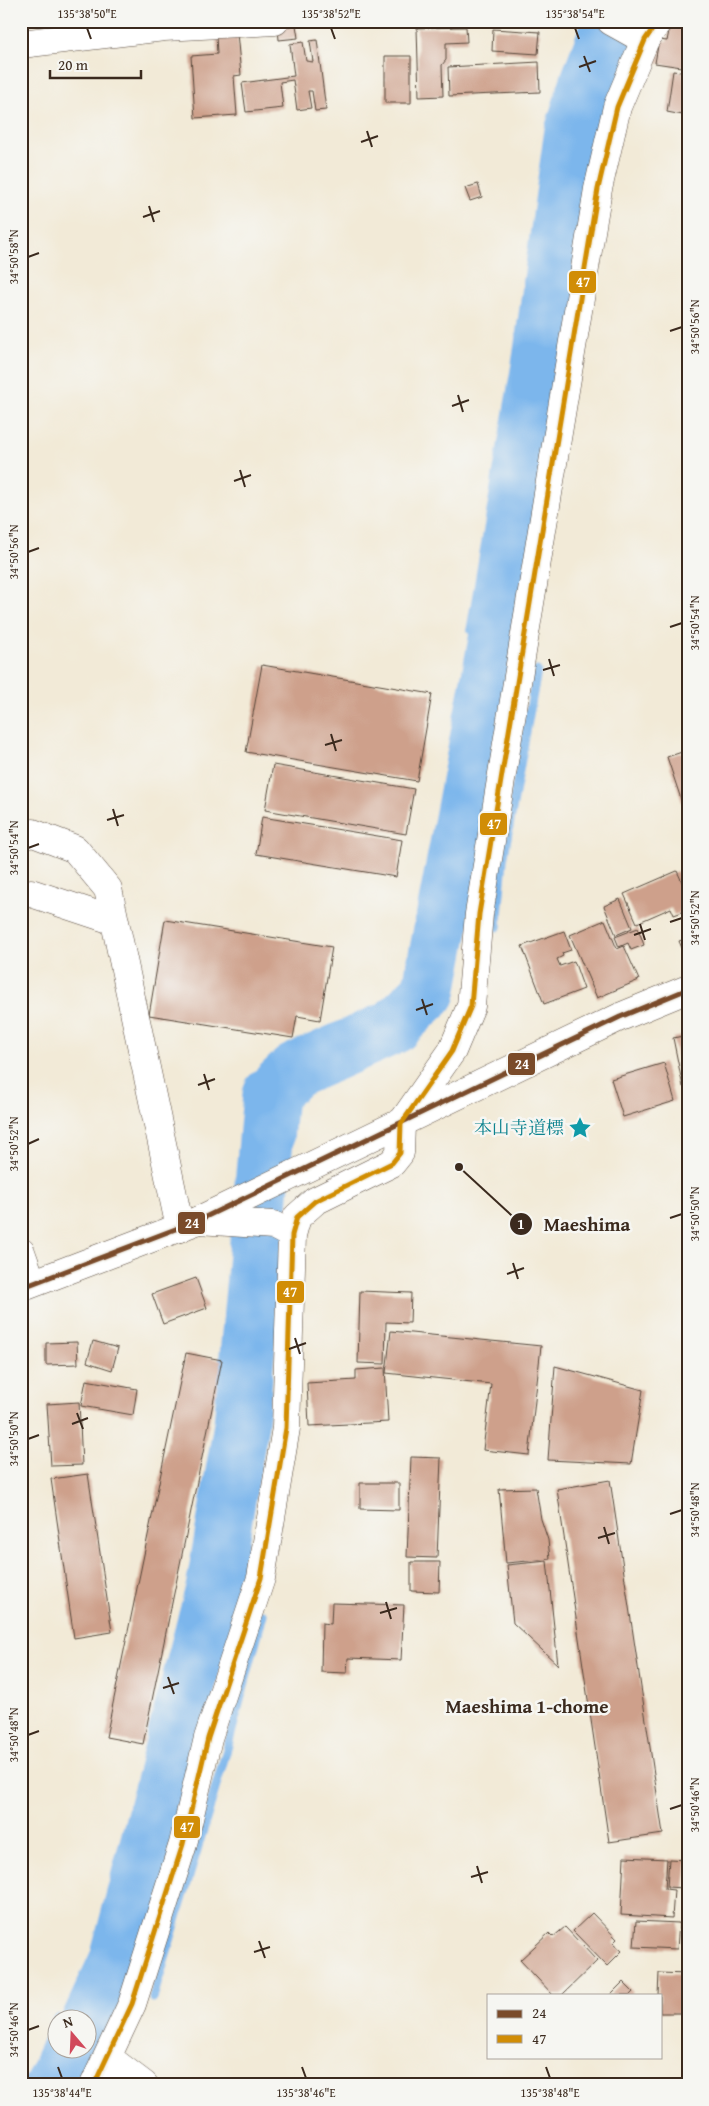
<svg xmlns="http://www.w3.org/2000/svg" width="709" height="2106" viewBox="0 0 709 2106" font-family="'Gentium Book Plus','Noto Serif JP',serif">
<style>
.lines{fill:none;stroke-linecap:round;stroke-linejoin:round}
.stream{stroke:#7bb6ec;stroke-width:9}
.river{stroke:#7bb6ec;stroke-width:55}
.building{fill:#cea08b}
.minor-casing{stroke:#56473a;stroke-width:29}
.major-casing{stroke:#56473a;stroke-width:29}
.minor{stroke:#fff;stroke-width:28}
.major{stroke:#fff;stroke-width:28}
.bus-1-casing{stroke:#f6f6f2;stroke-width:9}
.bus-2-casing{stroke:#f6f6f2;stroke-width:9}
.bus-1{stroke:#7a4b2a;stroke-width:5}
.bus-2{stroke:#d18d06;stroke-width:5}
.ticks{fill:none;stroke:#3b2a1e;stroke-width:2}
.labels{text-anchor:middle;stroke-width:5;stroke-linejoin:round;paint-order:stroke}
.culture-label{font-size:18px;fill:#0d838f;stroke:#f6f6f2;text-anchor:end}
.neighbourhood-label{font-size:19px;font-weight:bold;fill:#3b2a1e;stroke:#f6f6f2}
.leader{fill:none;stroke:#3b2a1e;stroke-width:2}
.callout-dot{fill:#3b2a1e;stroke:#f6f6f2;stroke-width:2}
.mark-label{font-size:15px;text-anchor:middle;font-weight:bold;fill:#fff}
.callout-label{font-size:19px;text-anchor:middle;font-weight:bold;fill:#3b2a1e;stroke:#f6f6f2;stroke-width:5;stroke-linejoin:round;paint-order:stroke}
.line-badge{stroke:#f6f6f2;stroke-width:2}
.badge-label{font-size:14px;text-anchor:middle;font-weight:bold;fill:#fff}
.neatline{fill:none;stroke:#3b2a1e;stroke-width:2}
.ticks-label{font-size:12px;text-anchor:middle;fill:#3b2a1e}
</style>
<rect width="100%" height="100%" fill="#f6f6f2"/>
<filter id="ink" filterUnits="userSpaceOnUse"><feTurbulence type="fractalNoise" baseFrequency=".02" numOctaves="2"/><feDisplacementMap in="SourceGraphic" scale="10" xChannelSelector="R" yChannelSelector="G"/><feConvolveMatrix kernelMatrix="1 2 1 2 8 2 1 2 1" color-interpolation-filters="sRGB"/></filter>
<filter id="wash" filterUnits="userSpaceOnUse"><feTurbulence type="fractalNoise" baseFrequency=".0096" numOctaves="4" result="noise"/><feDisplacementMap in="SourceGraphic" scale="20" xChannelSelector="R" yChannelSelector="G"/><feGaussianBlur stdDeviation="1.12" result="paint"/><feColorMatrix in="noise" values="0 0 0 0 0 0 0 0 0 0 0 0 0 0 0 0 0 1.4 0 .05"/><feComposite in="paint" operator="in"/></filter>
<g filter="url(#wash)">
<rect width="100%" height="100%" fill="#f2ead7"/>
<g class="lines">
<path class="stream" d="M471,629L517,357L549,128L566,74L583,29L588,21
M497,927L503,860L537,671
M153,1998L227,1749L263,1614
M27,2085L57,2018"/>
<path class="river" d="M88,2023L117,1960L213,1589L241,1424L270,1094L294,1071L393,1027L429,992L510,566L563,231L575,135L596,66L619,21
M61,2085L76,2048"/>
</g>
<g id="blocks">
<path class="building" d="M671,21L688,24V68L655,63L659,40L667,41Z
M296,25L298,38L279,40L278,28Z
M466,27L467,42L446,43V60L442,65L443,96L419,97L417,28Z
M493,29L540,32L538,54L492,51Z
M237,33L241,75L234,76L237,115L195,118L191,56L217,54L216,35Z
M317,40L326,110L315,111L312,91H308L311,108L297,110L293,80L280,82L283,108L246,112L242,83L294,76L290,44L303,42L306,61L313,62L310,41Z
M385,56H411V103H385Z
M539,62L540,92L449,96L448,67Z
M673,71L688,73V116L667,112Z
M478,184L482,197L470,201L465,188Z
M262,665L432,694L417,781L246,752Z
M688,750V816L687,817L667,757Z
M273,765L414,789L406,834L265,810Z
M262,817L402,840L396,877L256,854Z
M677,871L688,895V910L674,915L671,908L637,923L624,894Z
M620,899L632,928L616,935L604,906Z
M165,920L332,947L320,1020L297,1016L293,1038L149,1015Z
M605,920L617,949L624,946L639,980L597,998L570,935Z
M638,928L644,945L631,950L628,943L619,947L615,937Z
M564,931L571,950L562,953L563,956L557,959L560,966L574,961L584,989L544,1004L522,946Z
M688,938V962L679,941Z
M688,1035V1086L683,1087L673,1038Z
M664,1063L675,1101L623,1117L611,1079Z
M196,1278L207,1308L163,1324L152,1294Z
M360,1291L411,1293L410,1323L386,1322L385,1364L358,1363Z
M391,1331L541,1346L529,1455L483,1450L491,1384L386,1373Z
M93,1341L118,1348L112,1370L87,1362Z
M77,1342L78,1364L46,1365V1343Z
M186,1353L222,1360L143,1744L106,1737Z
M555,1366L643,1390L631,1464L548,1460Z
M385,1368L388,1422L309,1426L307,1383L356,1380V1370Z
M86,1380L137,1389L133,1415L81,1406Z
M79,1402L82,1465L51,1466L47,1404Z
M411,1457L441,1458L437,1558L407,1557Z
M88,1474L112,1632L74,1638L51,1479Z
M610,1480L663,1834L609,1842L557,1489Z
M360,1483H399V1510L360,1509Z
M536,1488L541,1519L548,1540L550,1559L506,1563L499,1489Z
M547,1561L558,1665L513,1623L507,1565Z
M411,1562H440L439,1592L411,1591Z
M332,1603L404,1605L401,1660L348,1658L347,1673L321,1672L322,1623L331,1624Z
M624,1857L667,1859L665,1889L674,1890L672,1918L621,1915Z
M669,1859L687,1860L684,1888L667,1887Z
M592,1913L617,1939L613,1943L622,1951L607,1966L573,1931Z
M636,1921L679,1923L677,1949L634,1947Z
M565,1927L597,1961L562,1995H553L520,1960L549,1933L553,1937Z
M659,1973L688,1974V2013H660V1995H658Z
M623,1982L633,1992L630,1995H610Z"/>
</g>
</g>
<g filter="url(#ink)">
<use href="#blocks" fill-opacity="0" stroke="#56473a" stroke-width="1"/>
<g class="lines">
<defs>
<path id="minor" d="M611,21L645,40
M21,44L164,27L275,21
M21,836L33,833L75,849L108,889L180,1228
M31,893L115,921
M199,1220L273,1225L292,1235
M107,2057L144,2085
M94,2085L132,2004L183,1844L208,1738L261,1578L286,1428L292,1235L297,1217L315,1201L392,1163L400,1153L401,1124L452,1051L471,1006L479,914L598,189L617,107L645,40L658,21"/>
<path id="major" d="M21,1252L32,1283
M21,1288L199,1220L620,1017L688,989"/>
</defs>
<use href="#minor" class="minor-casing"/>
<use href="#major" class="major-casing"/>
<use href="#minor" class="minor"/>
<use href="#major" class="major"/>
<defs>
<path id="bus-1" d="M21,1288L199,1220L620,1017L688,989"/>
<path id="bus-2" d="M94,2085L132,2004L183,1844L208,1738L261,1578L286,1428L292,1235L297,1217L315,1201L392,1163L400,1153L401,1124L452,1051L471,1006L479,914L598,189L617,107L645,40L658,21"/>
</defs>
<use href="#bus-1" class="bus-1-casing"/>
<use href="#bus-2" class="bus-2-casing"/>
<use href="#bus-1" class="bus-1"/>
<use href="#bus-2" class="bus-2"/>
</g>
</g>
<path class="ticks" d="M87,28L91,39M331,28L335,39M575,28L579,39M584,56L590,72M579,67L596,61M367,131L372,147M361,142L378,136M149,206L154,222M143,217L160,211M28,257L39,253M670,331L682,327M458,395L463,412M452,406L469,400M240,470L245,487M234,481L251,475M28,552L39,548M670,627L682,623M549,659L554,676M543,670L560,665M331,734L336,751M325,745L342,740M113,809L118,826M107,820L124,815M28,848L39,844M670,922L682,918M640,924L645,940M634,935L651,929M422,999L427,1015M416,1010L433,1004M204,1074L209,1090M198,1085L215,1079M28,1144L39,1139M670,1218L682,1214M513,1263L518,1279M507,1274L524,1268M295,1338L300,1354M289,1349L306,1343M77,1413L83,1429M72,1424L88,1418M28,1439L39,1435M670,1514L682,1510M604,1527L609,1544M598,1538L615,1533M386,1602L391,1619M380,1613L397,1608M168,1677L174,1694M163,1688L179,1683M28,1735L39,1731M670,1809L682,1805M477,1866L482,1883M471,1877L488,1872M259,1941L265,1958M254,1952L270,1947M28,2030L39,2026M58,2067L62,2078M302,2067L306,2078M546,2067L550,2078"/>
<defs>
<symbol id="sight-bare" viewBox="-9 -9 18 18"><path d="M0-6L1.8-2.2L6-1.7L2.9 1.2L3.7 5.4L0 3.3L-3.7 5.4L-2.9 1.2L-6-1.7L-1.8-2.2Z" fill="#0f9aa8" stroke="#f6f6f2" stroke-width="2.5" paint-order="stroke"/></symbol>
</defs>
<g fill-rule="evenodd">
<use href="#sight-bare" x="564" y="1112" width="32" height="32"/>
</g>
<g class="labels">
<g class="culture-label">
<text x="564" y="1134">本山寺道標</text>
</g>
<g class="neighbourhood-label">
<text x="527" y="1713">Maeshima 1-chome</text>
</g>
</g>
<path class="leader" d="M459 1167L521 1224"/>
<g class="callout-dot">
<circle cx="459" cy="1167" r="5"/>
<circle cx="521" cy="1224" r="12"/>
</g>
<g class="mark-label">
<text x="521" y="1229">1</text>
</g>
<g class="callout-label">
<text x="587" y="1231">Maeshima</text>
</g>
<g class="line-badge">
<rect x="568" y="270" width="29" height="24" rx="5" fill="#d18d06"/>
<rect x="479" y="812" width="29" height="24" rx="5" fill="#d18d06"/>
<rect x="507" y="1052" width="29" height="24" rx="5" fill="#7a4b2a"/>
<rect x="177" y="1211" width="29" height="24" rx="5" fill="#7a4b2a"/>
<rect x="276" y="1280" width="29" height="24" rx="5" fill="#d18d06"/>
<rect x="173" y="1815" width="28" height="24" rx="5" fill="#d18d06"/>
</g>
<g class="badge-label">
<text x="583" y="287">47</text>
<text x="494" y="829">47</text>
<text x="522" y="1069">24</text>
<text x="192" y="1228">24</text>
<text x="290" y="1297">47</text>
<text x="187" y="1832">47</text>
</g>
<rect width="709" height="2106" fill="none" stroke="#f6f6f2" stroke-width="55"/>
<rect x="487" y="1994" width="175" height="65" fill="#f6f6f2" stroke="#aba49d"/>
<rect x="497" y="2010" width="25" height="8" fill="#7a4b2a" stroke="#aba49d"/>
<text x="532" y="2018" font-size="15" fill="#3b2a1e">24</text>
<rect x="497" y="2035" width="25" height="8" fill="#d18d06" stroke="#aba49d"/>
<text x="532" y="2044" font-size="15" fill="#3b2a1e">47</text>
<g transform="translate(72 2034) rotate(341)"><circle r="24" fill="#f6f6f2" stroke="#aba49d"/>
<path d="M0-4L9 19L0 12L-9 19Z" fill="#d1495b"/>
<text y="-8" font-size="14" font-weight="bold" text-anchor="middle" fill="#3b2a1e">N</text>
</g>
<path d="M50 70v8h91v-8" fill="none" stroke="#3b2a1e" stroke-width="2.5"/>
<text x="58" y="70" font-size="15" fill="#3b2a1e" stroke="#f6f6f2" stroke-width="4" paint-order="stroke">20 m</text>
<rect x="28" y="28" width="654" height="2050" class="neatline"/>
<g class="ticks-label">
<text x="87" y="18">135°38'50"E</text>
<text x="331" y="18">135°38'52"E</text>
<text x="575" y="18">135°38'54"E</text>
<text transform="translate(14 257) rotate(-90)" y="4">34°50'58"N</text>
<text transform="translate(695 327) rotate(-90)" y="4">34°50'56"N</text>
<text transform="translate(14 552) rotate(-90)" y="4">34°50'56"N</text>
<text transform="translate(695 623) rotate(-90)" y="4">34°50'54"N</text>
<text transform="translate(14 848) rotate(-90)" y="4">34°50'54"N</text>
<text transform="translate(695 918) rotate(-90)" y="4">34°50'52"N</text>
<text transform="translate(14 1144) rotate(-90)" y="4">34°50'52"N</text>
<text transform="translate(695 1214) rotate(-90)" y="4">34°50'50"N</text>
<text transform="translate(14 1439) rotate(-90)" y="4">34°50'50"N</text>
<text transform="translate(695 1510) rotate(-90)" y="4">34°50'48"N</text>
<text transform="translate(14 1735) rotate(-90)" y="4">34°50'48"N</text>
<text transform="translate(695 1805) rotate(-90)" y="4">34°50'46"N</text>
<text transform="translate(14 2030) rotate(-90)" y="4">34°50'46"N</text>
<text x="62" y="2097">135°38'44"E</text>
<text x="306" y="2097">135°38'46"E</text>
<text x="550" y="2097">135°38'48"E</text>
</g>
</svg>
